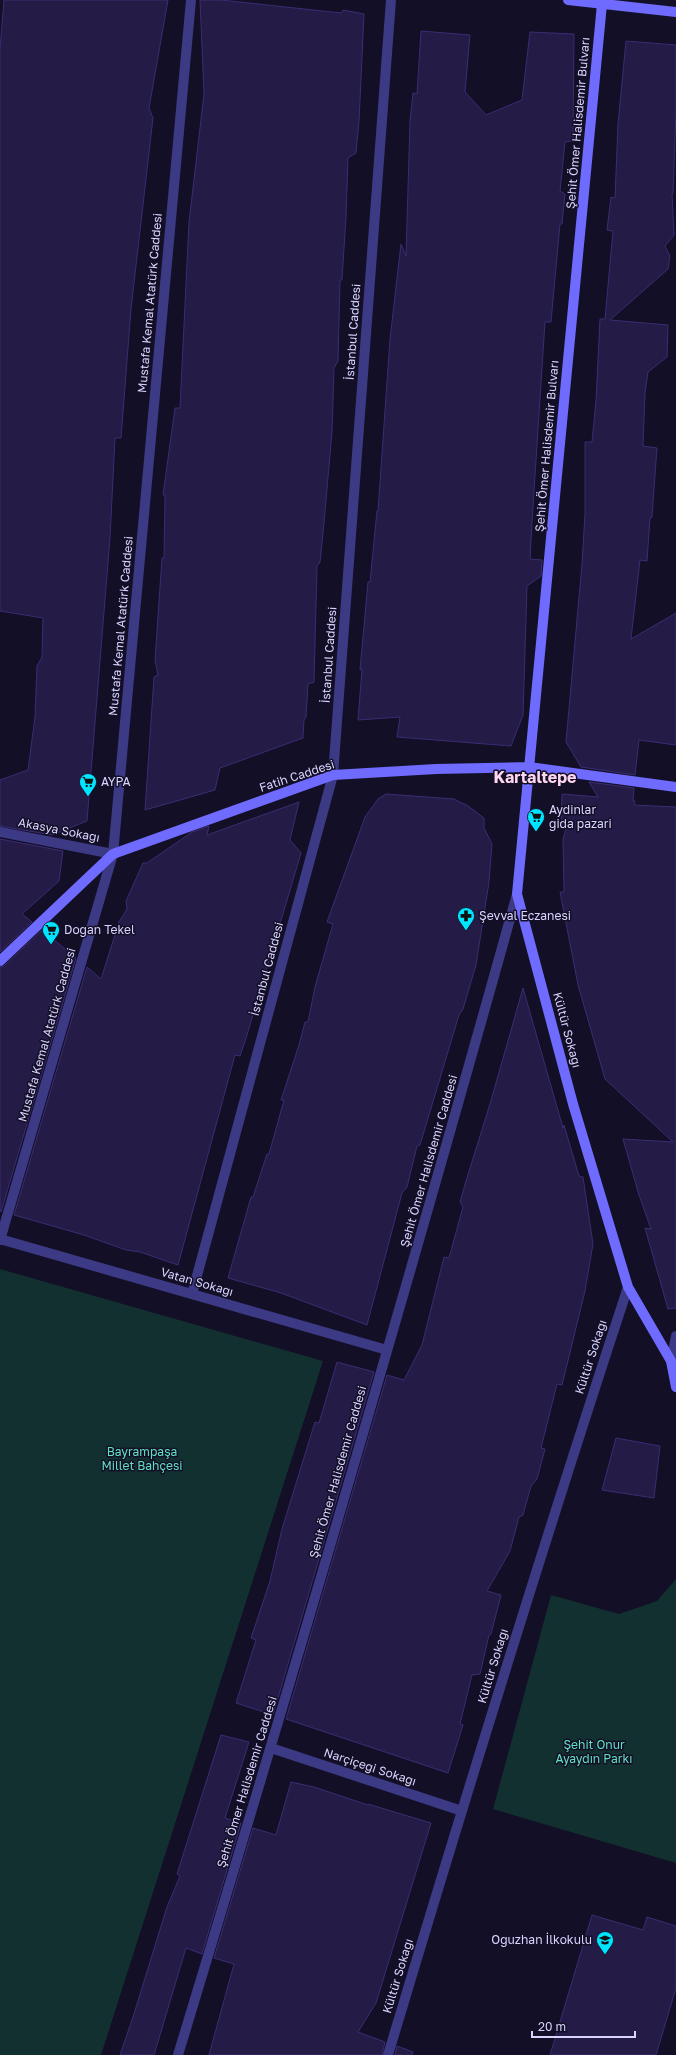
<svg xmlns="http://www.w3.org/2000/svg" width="676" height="2055" viewBox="0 0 676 2055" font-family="'Golos Text',sans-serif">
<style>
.green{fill:#12302f}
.building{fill:#241b47;stroke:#3b2d73}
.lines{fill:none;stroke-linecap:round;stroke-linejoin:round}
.street{stroke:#3d3a85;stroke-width:10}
.secondary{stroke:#6f6bff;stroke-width:10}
.labels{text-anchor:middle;stroke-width:3;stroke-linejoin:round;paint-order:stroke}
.street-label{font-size:12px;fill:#d9d4ff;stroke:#130f26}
.poi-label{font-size:12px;fill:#d9d4ff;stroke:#130f26;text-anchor:start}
.park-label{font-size:12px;fill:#5fe0c0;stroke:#130f26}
.district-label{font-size:16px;font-weight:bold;fill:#ffd6f0;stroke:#130f26}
</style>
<rect width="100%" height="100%" fill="#130f26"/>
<path class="green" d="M0,1269L323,1361L101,2055H0Z
M676,1579V1863L493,1809L551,1595L619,1614L657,1601Z"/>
<path class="building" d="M4,0H168L149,108L153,118L131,309L121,438H115L110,538L87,821L52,835L0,826V780L28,770L35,717L37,666L42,657L43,618L0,611V49Z
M200,0H221L341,13L343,10L364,14L359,121L356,153L348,158L346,217L342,280H340L338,361L334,368L332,432L324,523L320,562L317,566L314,682L308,684L306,717L304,720L303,738L220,768L215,790L145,810L154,677L158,675L155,660L162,558H164L165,495H163L175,408H180L189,222L204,94Z
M421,31L470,35L465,92L486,115L522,100L530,32L574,34L573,141L565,142L560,191L565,194L562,224H560L551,322H545L532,522L530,559L542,560L541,576L527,586L523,715L511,746L397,737L400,717L358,720L362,669L360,670L368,582H370L377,511H378L390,339L401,244L406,256L410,121L413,93L417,94Z
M626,41L676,45V111L673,193L672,194L674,235L665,246L670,256L668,269L610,320L668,325L667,357L648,372L645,393L643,446L657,448L652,517L650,518L647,561L640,560L631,639L676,613V745L639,740L635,775L581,767L566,742L582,564L585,514V442H592L596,401L600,319H605L613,231L607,230L611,197L615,198L618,124Z
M589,782L634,788L633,801H635L634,805L676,807V1308L668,1309L645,1228L651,1229L639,1195L623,1139L673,1142L605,1079L578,985L560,892H564L563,839L566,829L561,828L562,794L598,797Z
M386,794L454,799L468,806L484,818V828L492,844L489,882L476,965L463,1009L459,1015L420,1145L417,1146L407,1187L402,1193L367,1325L281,1293L228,1278L251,1197H253L267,1154H269L284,1100H281L299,1045L305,1022H308L315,987L333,924L327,922L365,817L378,799Z
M299,802L290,840L301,853L247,1035L240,1056L235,1055L178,1265L140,1252L126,1250L84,1235L14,1215L87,967L101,979L119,922L127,909L126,901L143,863H147L192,832L209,826L207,835Z
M0,839L63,851L59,881L22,914L32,922L0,952Z
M42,930L76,958L1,1212L0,1211V967L4,966Z
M523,988L563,1128L564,1125L579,1176L583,1177L593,1244L585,1291L562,1385L557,1384L541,1448L545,1449L537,1479L531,1486L523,1515L519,1517L510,1551L487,1591L501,1595L491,1634L489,1635L480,1674L472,1675L460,1724L463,1725L448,1773L286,1719L387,1375L404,1380L422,1345L444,1257L449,1258L463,1207L460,1202L466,1181L490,1104Z
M337,1362L374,1372L273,1715L236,1703L256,1640L251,1638L270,1581L282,1529L315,1422L319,1423Z
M616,1438L660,1446L654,1498L602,1490Z
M221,1735L249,1742L225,1818L241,1823L202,1954L186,1948L154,2055H120L133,2017L167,1907L180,1876L177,1874Z
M291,1782L314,1787L368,1805V1804L431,1823L376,2003L358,2032L385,2042L382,2055H209L234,1964L214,1958L253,1828L276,1835Z
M592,1915L643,1930L647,1917L676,1926V1988L656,2055H550Z
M397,2046L413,2052L412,2055H395Z"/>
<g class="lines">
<path class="street" d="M0,832L113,854
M0,1239L387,1350
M0,1240L113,854L191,0
M192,1294L333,775L391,0
M671,1361L676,1336
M271,1748L462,1811
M178,2055C295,1669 409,1282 517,894
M388,2055C465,1798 544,1542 628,1287"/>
<path class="secondary" d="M568,0L676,12
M602,4L517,894L573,1104L628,1287L671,1361L676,1387
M0,961L113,854L333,775L436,769L529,767L676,787"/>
</g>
<defs>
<symbol id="supermarket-pin" viewBox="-11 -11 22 30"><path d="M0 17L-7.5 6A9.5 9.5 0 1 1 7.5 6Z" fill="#00e5ff" stroke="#130f26"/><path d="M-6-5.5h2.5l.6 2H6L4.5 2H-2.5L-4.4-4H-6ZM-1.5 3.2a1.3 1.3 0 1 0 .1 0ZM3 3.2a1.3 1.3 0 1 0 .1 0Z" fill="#111"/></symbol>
<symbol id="pharmacy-pin" viewBox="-11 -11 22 30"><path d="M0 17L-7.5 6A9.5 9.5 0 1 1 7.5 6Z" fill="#00e5ff" stroke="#130f26"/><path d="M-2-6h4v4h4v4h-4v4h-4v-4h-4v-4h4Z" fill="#111"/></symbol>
<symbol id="school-pin" viewBox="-11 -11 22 30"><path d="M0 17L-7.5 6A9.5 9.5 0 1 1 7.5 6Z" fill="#00e5ff" stroke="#130f26"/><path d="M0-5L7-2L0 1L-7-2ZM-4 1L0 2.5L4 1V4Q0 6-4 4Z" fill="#111"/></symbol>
</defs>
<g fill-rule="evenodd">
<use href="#supermarket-pin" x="78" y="772" width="20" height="27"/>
<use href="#supermarket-pin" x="526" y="807" width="20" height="27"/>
<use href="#pharmacy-pin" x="456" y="906" width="20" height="27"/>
<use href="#supermarket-pin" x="41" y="920" width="20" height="27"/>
<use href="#school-pin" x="595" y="1930" width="20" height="27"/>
</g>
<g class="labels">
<g class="street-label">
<text transform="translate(578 123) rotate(-85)" y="4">Şehit Ömer Halisdemir Bulvarı</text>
<text transform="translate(150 303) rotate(-85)" y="4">Mustafa Kemal Atatürk Caddesi</text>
<text transform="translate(353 332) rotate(-86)" y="4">İstanbul Caddesi</text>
<text transform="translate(547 446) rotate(-85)" y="4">Şehit Ömer Halisdemir Bulvarı</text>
<text transform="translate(121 626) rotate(-85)" y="4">Mustafa Kemal Atatürk Caddesi</text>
<text transform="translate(329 655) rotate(-86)" y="4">İstanbul Caddesi</text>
<text transform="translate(297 776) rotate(-18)" y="4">Fatih Caddesi</text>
<text transform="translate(59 830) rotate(11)" y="4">Akasya Sokağı</text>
<text transform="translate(267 969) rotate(-75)" y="4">İstanbul Caddesi</text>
<text transform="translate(567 1030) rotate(75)" y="4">Kültür Sokağı</text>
<text transform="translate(47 1035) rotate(-74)" y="4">Mustafa Kemal Atatürk Caddesi</text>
<text transform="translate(429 1161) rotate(-74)" y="4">Şehit Ömer Halisdemir Caddesi</text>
<text transform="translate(197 1282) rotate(16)" y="4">Vatan Sokağı</text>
<text transform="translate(591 1357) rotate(-72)" y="4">Kültür Sokağı</text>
<text transform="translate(338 1472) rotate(-74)" y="4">Şehit Ömer Halisdemir Caddesi</text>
<text transform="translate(493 1666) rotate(-73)" y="4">Kültür Sokağı</text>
<text transform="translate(370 1767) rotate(18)" y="4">Narçiçeği Sokağı</text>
<text transform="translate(247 1782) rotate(-73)" y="4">Şehit Ömer Halisdemir Caddesi</text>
<text transform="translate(398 1976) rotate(-73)" y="4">Kültür Sokağı</text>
</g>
<g class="poi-label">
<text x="101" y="786">AYPA</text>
<text x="549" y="814">Aydinlar<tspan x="549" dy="14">gida pazari</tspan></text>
<text x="479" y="920">Şevval Eczanesi</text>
<text x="64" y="934">Doğan Tekel</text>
<text x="592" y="1944" text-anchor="end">Oğuzhan İlkokulu</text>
</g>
<g class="park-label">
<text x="142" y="1456">Bayrampaşa<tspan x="142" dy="14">Millet Bahçesi</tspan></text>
<text x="594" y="1749">Şehit Onur<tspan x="594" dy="14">Ayaydın Parkı</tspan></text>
</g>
<g class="district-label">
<text x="535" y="783">Kartaltepe</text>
</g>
</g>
<path d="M532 2031v6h103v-6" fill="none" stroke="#d9d4ff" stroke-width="2"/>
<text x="538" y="2031" font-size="12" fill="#d9d4ff" stroke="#130f26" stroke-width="3" paint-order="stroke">20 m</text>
</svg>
